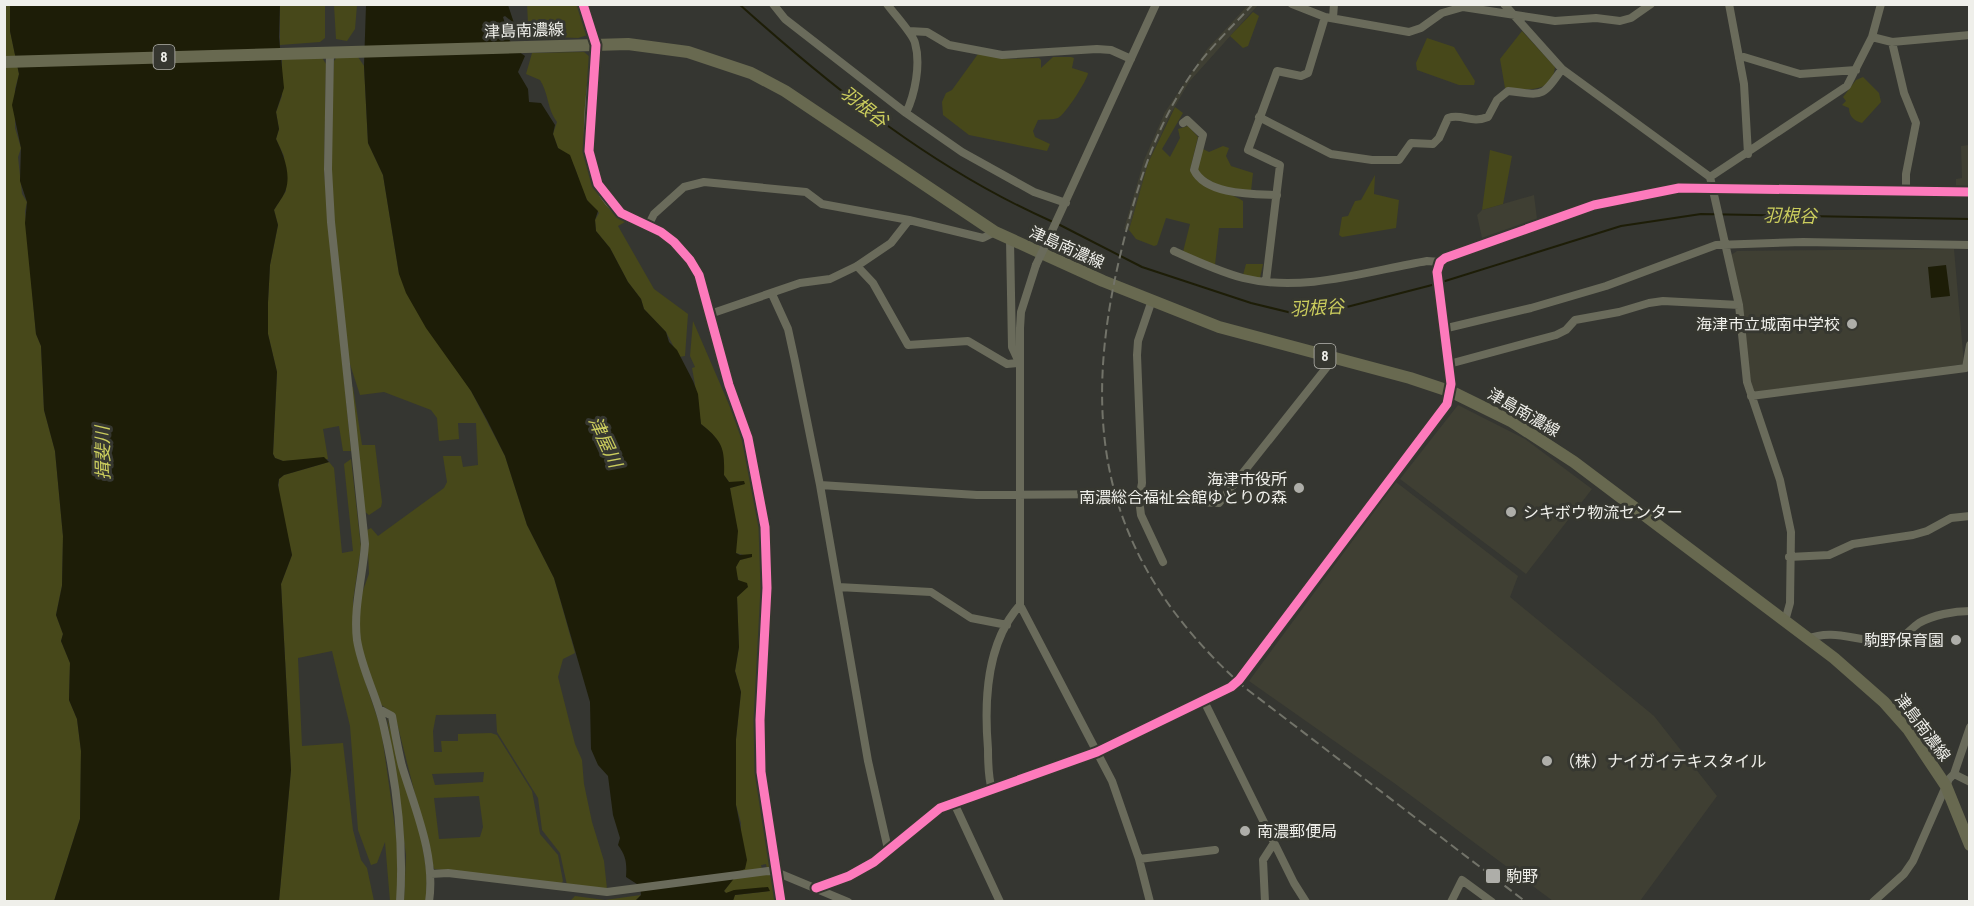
<svg xmlns="http://www.w3.org/2000/svg" width="1974" height="906" viewBox="0 0 1974 906" font-family="'Archivo Narrow','Noto Sans JP',sans-serif">
<style>
.built{fill:#3f3f33}
.green{fill:#47481a;fill-rule:evenodd}
.water{fill:#1d1d07}
.lines{fill:none;stroke-linecap:round;stroke-linejoin:round}
.stream{stroke:#1d1d07;stroke-width:2}
.minor{stroke:#6a6b5b;stroke-width:8}
.tertiary{stroke:#6a6b5b;stroke-width:9}
.primary{stroke:#686950;stroke-width:12}
.rail{stroke:#727369;stroke-width:2;stroke-dasharray:9 4.5;stroke-linecap:butt}
.minor-bridge{stroke:#6a6b5b;stroke-width:8}
.cycleway-casing{stroke:#363730;stroke-width:13}
.cycleway{stroke:#fd7abc;stroke-width:9}
.poi-dot{fill:#aeaea9;stroke:#363730;stroke-width:2}
.labels{text-anchor:middle;stroke-width:6;stroke-linejoin:round;paint-order:stroke}
.shield{fill:#363730;stroke:#b8b8b2;stroke-width:1.5}
.shield-label{font-size:15px;font-weight:bold;fill:#efefea}
.street-label{font-size:16px;fill:#efefea;stroke:#363730}
.poi-label{font-size:16px;fill:#efefea;stroke:#363730;text-anchor:start}
.water-label{font-size:18px;font-style:italic;fill:#cbcd5d;stroke:#363730}
</style>
<rect width="100%" height="100%" fill="#353631"/>
<path class="built" d="M1248,5H1258L1189,82L1170,115L1148,163L1129,230L1124,229L1144,160L1165,112L1208,48Z
M1969,145V187H1956V179L1962,178L1961,146Z
M1534,195L1537,219L1482,238L1477,215L1482,210Z
M1954,249L1964,364L1753,394L1731,255L1737,251Z
M1458,405L1525,439L1592,489L1526,574L1400,479Z
M1396,482L1518,576L1510,597L1654,716L1717,796L1640,901H1553L1394,783L1249,681Z"/>
<path class="green" d="M10,4V31L19,74L15,89V128L21,148L18,157L22,194L27,202L25,211L36,334L41,346L44,410L55,451L63,536L62,585L56,615L63,634L61,641L70,663L69,700L77,719L81,751L80,819L54,901L5,902L4,5Z
M527,4L579,5L588,35L578,38L507,35L528,23Z
M280,5H325V38L320,42L280,45Z
M334,5H357L355,29L347,41L336,39Z
M1253,12L1259,16L1248,46L1243,48L1230,36Z
M1522,31L1555,67C1552,95 1526,89 1505,88L1500,59Z
M1427,38L1454,47L1475,81L1474,85H1459L1417,70L1416,63Z
M584,52L590,57C586,116 571,182 625,222L618,226L654,289L688,314L685,356L679,357L666,332L644,309L641,299L628,282L610,248L596,231L595,220L599,213C596,208 592,208 589,203C574,180 582,165 558,148L553,134L557,122C547,109 549,94 540,80L526,74L532,53Z
M356,54L364,66L368,143L383,175L399,274L471,391L505,456L527,525L554,578L575,653L563,659L558,677L575,744L582,760L584,784L592,822L604,861L607,889L567,885L560,853L542,830L538,798L497,732L496,714L436,715L433,731L434,752H442L441,741H458V734L491,733L497,735L532,791L540,834L558,855L563,881L561,884L434,869L397,723L393,713L380,704L364,661L360,638L359,601L369,574L367,530L371,528L378,536L444,488L447,482L443,456H461L463,467L478,465L476,423H458L459,439L439,441L437,418L431,410L384,392L360,395L348,358L333,221L330,137L334,61L337,57ZM484,772L483,782L435,785L432,774ZM479,796L483,827L480,837L439,839L434,798Z
M978,54L1011,59L1039,58L1041,60V68L1053,57H1071L1074,58L1072,68L1088,73C1088,79 1065,115 1058,118C1053,120 1044,119 1038,120L1033,131L1035,137L1050,144L1047,151L969,135L943,115L942,102L946,93L952,90Z
M282,55L321,56L326,64L324,172L351,451H343L339,426L323,429L328,459L283,461L275,458L273,454L277,372L268,334V302L270,265L278,225L274,210L286,191L284,156L276,139L279,129L276,112L282,96Z
M1863,77L1879,93L1881,102L1862,123C1854,121 1849,116 1849,108L1842,105L1846,101L1843,97L1856,80Z
M1175,107L1183,113L1162,149L1170,157L1180,138L1178,129L1188,126L1198,137L1190,170C1206,192 1227,190 1243,201V228H1219L1215,265L1183,252L1190,224L1166,218L1157,245L1154,246L1136,239L1129,230L1148,163Z
M1223,146L1229,148L1226,156L1231,166L1253,173L1251,191L1221,187L1199,174L1197,167L1203,149L1209,152Z
M1490,150L1512,156L1503,204L1482,210Z
M1375,175L1374,194L1399,200L1396,228L1342,237L1339,235L1342,217L1348,216L1355,201L1361,200Z
M1246,264H1263L1260,278L1243,275Z
M693,321L743,437L760,529L762,588L756,718L757,771L762,819L771,869H767L766,864L761,865L762,869L740,871L741,823L736,805V739L741,692L735,671L739,647L737,597L745,589C738,581 731,569 740,560L751,557L736,553L730,488L744,484L729,482L723,474C725,449 721,440 701,424C697,405 696,387 692,368L695,367L690,356Z
M350,387H353L362,445H375L382,502L381,507L369,515L365,512Z
M351,459L361,547L353,601L354,635L358,660L381,729L399,855L397,901H390L385,842L377,863L371,865L358,830L350,726L332,651L298,658L302,746L343,743L353,830L361,860L367,868L374,901H279L291,770L281,584L292,555L278,495L279,479L284,475L329,462L334,468L342,553L353,551L344,464Z
M387,717L421,838L427,874L426,901H404L406,855Z
M767,873L776,881L778,901L732,900L735,895L770,891L726,893L724,891L734,877Z
M641,895L635,901L569,902L575,896L605,900Z"/>
<path class="water" d="M280,4L279,37L284,88L276,112L279,129L276,139C283,154 291,172 286,189C284,196 278,203 274,210L278,225L270,265L268,302V334L277,372L273,454L275,458L283,461L324,457L329,462L284,475L279,479L278,485L292,555L281,584L291,770L279,901H54L80,819L81,751L77,719L69,700L70,663L61,641L63,634L56,615L62,586L63,536L55,451L44,410L41,346L36,334L25,223L27,202L20,181L21,148L12,105L19,74L10,31V5Z
M366,5H508L514,23L505,16L503,17L512,47L525,56L518,72L528,89L529,102L541,103L555,125L553,134L558,148L570,155L587,200L598,211L595,220L596,231L610,248L628,282L641,299L644,309L666,332L669,342L677,350L693,381L698,394L701,424C722,441 725,447 724,475L729,482L744,481L745,484L730,488L738,531L736,553L740,555L752,554V557L740,560L736,567L738,580L747,583L748,587L737,597L739,647L735,671L741,692L736,739V805L747,860L745,869L740,871L724,891L726,893L734,890L768,887L770,891L735,895L733,901H635L641,895L640,886L626,877C627,863 626,856 618,845L620,838L613,815L608,776L598,765L591,749L590,702L554,578L527,525L505,456L487,420L471,391L426,328L406,293L399,274L383,175L368,143L364,66Z
M1946,265L1950,296L1931,298L1928,267Z"/>
<g class="lines">
<path class="stream" d="M739,4C835,90 935,170 1053,222
M1058,224L1142,267L1251,303L1292,313H1312L1339,309L1436,284
M1442,282L1621,226L1701,214L1970,219"/>
<path class="minor" d="M583,4L596,45
M773,4L785,19L906,113L962,152L1034,192L1066,203
M887,4C894,14 913,34 915,43C921,64 915,94 906,113
M1292,4L1325,17L1409,32L1421,28L1442,13L1463,7L1555,21L1596,18L1620,21L1631,18L1651,4
M1504,4L1562,69L1710,177L1739,305L1747,382L1780,480L1791,532L1790,603L1785,621
M1729,4L1744,84L1748,154
M1333,18L1334,4
M909,31L927,32L949,45L1002,55L1097,49L1111,50L1131,59
M1872,37L1892,42L1970,35
M1892,42L1904,93L1916,123L1906,174V191
M330,53L328,169L331,222L365,544C363,576 353,608 357,640C362,671 378,698 384,728C397,785 404,843 400,902
M1739,58L1744,57L1800,74L1856,70
M1259,117L1331,154L1372,160H1399L1411,143L1433,144L1439,138L1448,118C1462,113 1471,124 1488,117L1497,100L1508,91C1543,95 1541,99 1562,69
M1183,123L1187,120L1203,135L1194,170C1206,195 1253,194 1277,195
M1710,177L1847,86L1872,37L1881,4
M648,226L654,214L684,187L704,182L806,192L822,204L909,220
M1010,240L1012,347L1018,360
M1045,246L1156,4
M1174,251C1196,261 1220,272 1243,278C1303,293 1368,271 1427,261L1440,262
M1036,265L1021,312L1020,328V605L1112,781L1139,859L1150,902
M857,266L873,283L908,345L968,341L1007,364L1019,363
M1266,281L1280,165L1248,150L1277,71L1301,76L1308,73L1325,17
M772,294L788,329L795,361L820,485L868,761L888,849
M1152,300L1138,341L1137,355L1142,483L1139,499L1219,503L1334,358
M710,314L800,283L830,279L857,266L891,243L909,220L983,238L995,232
M1443,329L1531,308L1606,286L1716,245L1803,242L1970,245
M1449,364L1556,335L1566,330L1575,320L1619,312L1649,303L1663,301L1739,305
M1751,396L1966,368L1970,345
M820,485L977,495L1124,494L1139,499L1141,515L1163,562
M1789,557L1829,555L1853,544L1913,535L1927,531L1951,518L1970,516
M838,587L931,592L971,618L1007,625
M1808,639C1835,627 1863,645 1892,640C1905,638 1909,630 1919,623C1933,615 1954,611 1970,611
M1203,699L1294,883L1306,902
M379,709L392,716C395,733 398,750 402,766C415,809 436,856 429,902
M1954,774L1970,782
M992,790C988,777 988,762 988,749C984,701 986,643 1020,605
M954,803L1000,902
M1139,859L1215,850
M776,872L781,902
M431,874L448,873L607,892L768,871L776,872L848,902
M816,888L849,876L874,862L940,808L1097,752L1231,687L1244,675L1447,404L1452,392
M1265,902L1263,860L1274,843
M1451,902L1462,880L1492,902
M1873,902L1904,874L1913,861L1949,779L1954,774L1970,727"/>
<path class="tertiary" d="M596,45C592,97 571,177 622,214C629,220 638,222 647,225C671,235 686,253 699,275L729,385L748,438L765,527L767,588L760,720L761,772L776,872
M1452,392L1437,272L1440,262L1455,253L1594,205L1679,188L1970,192"/>
<path class="primary" d="M4,62L628,44L688,52L751,73L785,91L995,232L1103,281L1219,327L1410,378L1452,392L1511,421L1574,462L1834,658L1884,702L1908,729L1946,786L1970,845"/>
<path class="rail" d="M1253,4C1232,27 1207,50 1190,76C1154,130 1136,189 1121,252C1078,429 1104,562 1244,687L1526,902"/>
<path class="minor-bridge" d="M1036,265L1045,246"/>
<defs>
<path id="cycleway" d="M583,4L596,45L589,151L598,184L621,213L661,232L674,242L690,260L699,275L729,385L748,438L765,527L767,588L760,720L761,772L781,902
M816,888L849,876L874,862L940,808L1097,752L1231,687L1239,680L1447,404L1451,384L1437,272L1440,262L1445,258L1594,205L1679,188L1970,192"/>
</defs>
<use href="#cycleway" class="cycleway-casing"/>
<use href="#cycleway" class="cycleway"/>
</g>
<g class="poi-dot">
<circle cx="1852" cy="324" r="6"/>
<circle cx="1299" cy="488" r="6"/>
<circle cx="1511" cy="512" r="6"/>
<circle cx="1956" cy="640" r="6"/>
<circle cx="1547" cy="761" r="6"/>
<circle cx="1245" cy="831" r="6"/>
<rect x="1485" y="868" width="16" height="16" rx="3"/>
</g>
<g class="labels">
<g class="shield">
<rect x="153.5" y="45" width="21" height="24" rx="4.5"/>
<rect x="1314.5" y="344" width="21" height="24" rx="4.5"/>
</g>
<g class="shield-label">
<text x="164" y="62">8</text>
<text x="1325" y="361">8</text>
</g>
<g class="street-label">
<text transform="translate(524 30) rotate(-2)" y="6">津島南濃線</text>
<text transform="translate(1067 247) rotate(24)" y="6">津島南濃線</text>
<text transform="translate(1524 412) rotate(30)" y="6">津島南濃線</text>
<text transform="translate(1923 727) rotate(53)" y="6">津島南濃線</text>
</g>
<g class="poi-label">
<text x="1840" y="330" text-anchor="end">海津市立城南中学校</text>
<text x="1287" y="485" text-anchor="end">海津市役所<tspan x="1287" dy="18">南濃総合福祉会館ゆとりの森</tspan></text>
<text x="1523" y="518">シキボウ物流センター</text>
<text x="1944" y="646" text-anchor="end">駒野保育園</text>
<text x="1559" y="767">（株）ナイガイテキスタイル</text>
<text x="1257" y="837">南濃郵便局</text>
<text x="1506" y="882">駒野</text>
</g>
<g class="water-label">
<text transform="translate(864 107) rotate(38)" y="6">羽根谷</text>
<text transform="translate(1790 216) rotate(1)" y="6">羽根谷</text>
<text transform="translate(1317 308) rotate(-3)" y="6">羽根谷</text>
<text transform="translate(605 442) rotate(65)" y="6">津屋川</text>
<text transform="translate(103 453) rotate(-91)" y="6">揖斐川</text>
</g>
</g>
<rect width="1974" height="906" fill="none" stroke="#efefea" stroke-width="12"/>
</svg>
